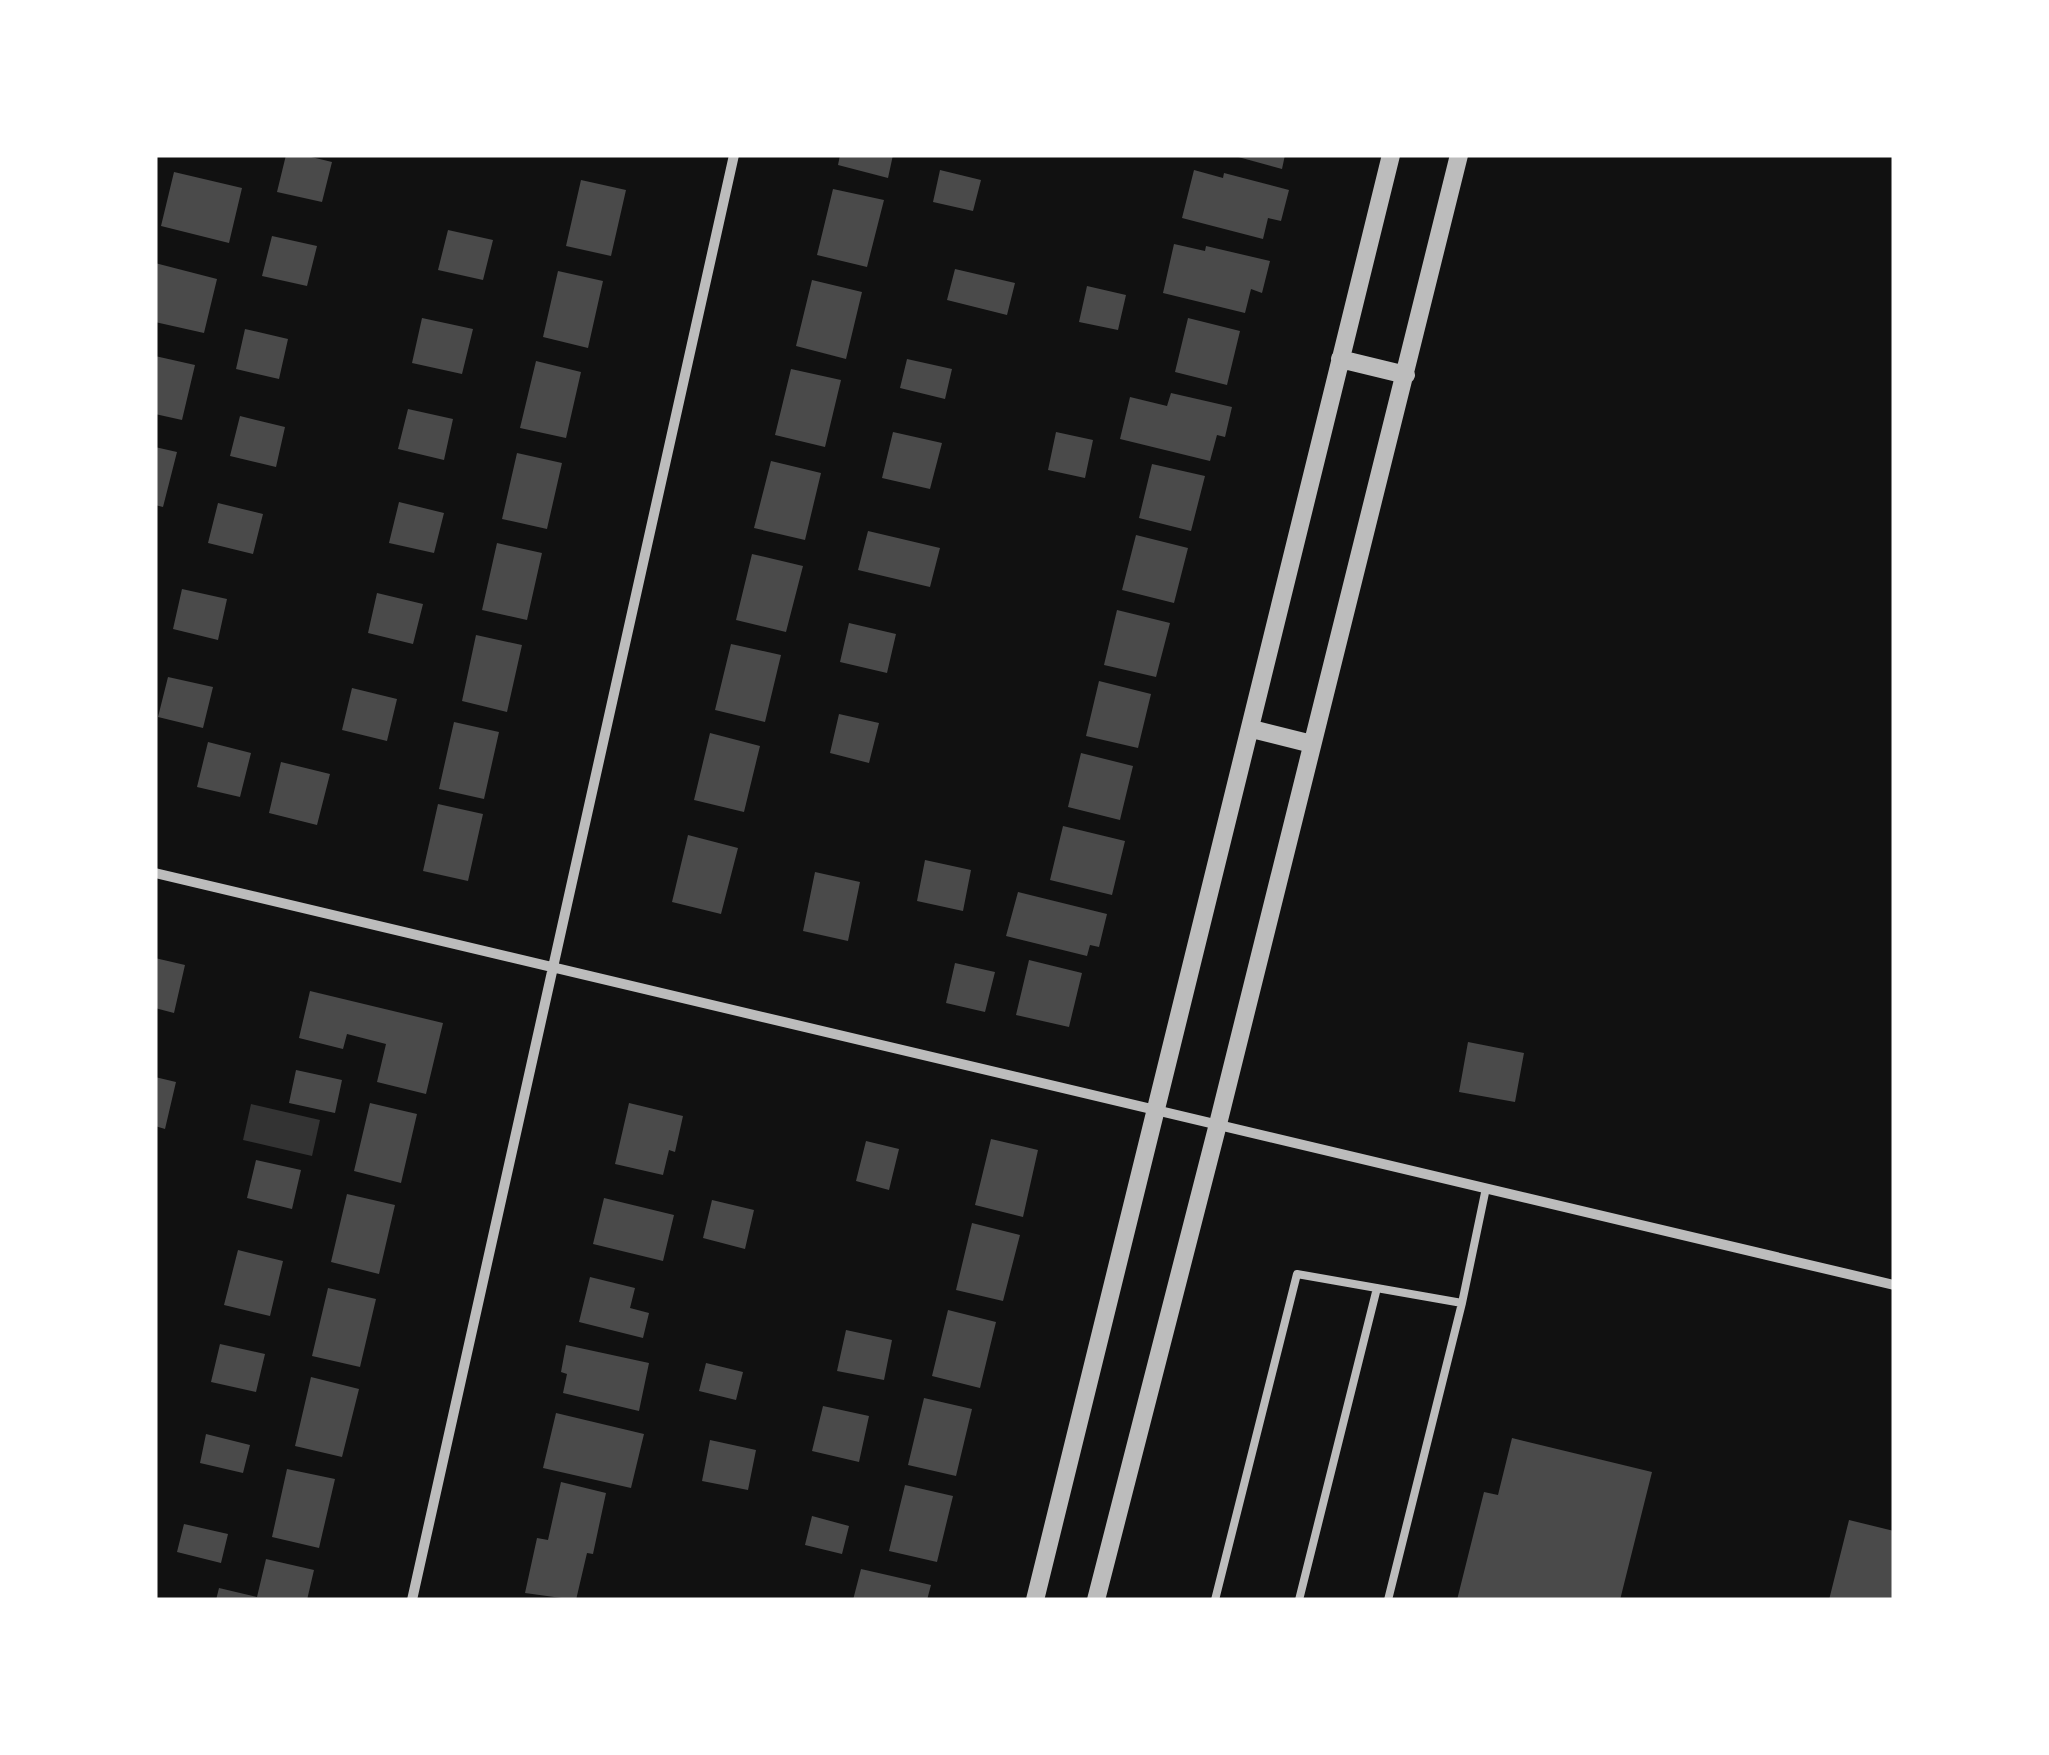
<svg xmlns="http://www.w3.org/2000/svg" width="2049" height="1755" viewBox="0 0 2049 1755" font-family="'Alegreya Sans',sans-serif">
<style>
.water{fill:#333}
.building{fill:#4a4a4a}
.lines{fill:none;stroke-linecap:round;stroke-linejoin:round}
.service{stroke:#bcbcbc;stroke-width:8}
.minor{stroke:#bcbcbc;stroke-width:10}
.tertiary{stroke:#bcbcbc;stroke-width:18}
</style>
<rect width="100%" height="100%" fill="#111"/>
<path class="water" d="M251,1104L320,1120L312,1156L243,1140Z"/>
<path class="building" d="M286,155H303L332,162L322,202L277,192Z
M840,155H893L888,178L838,165Z
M1231,155H1285L1282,169Z
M940,170L981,180L973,211L933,202Z
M1194,170L1223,178L1224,173L1289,190L1281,221L1268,218L1263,239L1182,218Z
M174,172L242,188L229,243L161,226Z
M581,180L626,190L611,256L566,246Z
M833,189L884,200L867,267L817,255Z
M448,230L493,240L483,280L438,270Z
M272,236L317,246L307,286L262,276Z
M1174,244L1205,251L1206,246L1270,261L1262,293L1251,289L1245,313L1163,293Z
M155,263L217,279L204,333L155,322Z
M955,269L1015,283L1007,315L947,300Z
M558,271L603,281L588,348L543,337Z
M812,280L862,292L846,359L796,346Z
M1087,286L1126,295L1118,330L1079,322Z
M422,318L473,329L462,374L412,363Z
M1188,318L1240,331L1227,385L1175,372Z
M245,329L288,339L279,379L236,369Z
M155,356L195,365L182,420L155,414Z
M907,359L952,369L945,399L900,388Z
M536,361L581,372L566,438L520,428Z
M791,369L841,380L825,447L775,435Z
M1171,393L1232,407L1225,437L1217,435L1210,461L1120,439L1130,397L1167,406Z
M408,409L453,419L444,460L398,449Z
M240,416L285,427L276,467L230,456Z
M893,432L942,443L930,489L882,478Z
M1056,432L1093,440L1085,478L1048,470Z
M155,447L177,452L163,507L155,505Z
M517,453L562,463L547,529L502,519Z
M771,461L821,473L805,540L754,528Z
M1152,464L1205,476L1191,531L1139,518Z
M399,502L444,513L434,553L389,543Z
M218,503L263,514L253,554L208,543Z
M868,531L940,548L930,587L858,570Z
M1136,535L1188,548L1174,603L1122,590Z
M497,543L542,553L527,620L482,610Z
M752,554L803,566L786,632L736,620Z
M182,589L227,599L218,640L173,629Z
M377,593L423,604L413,644L368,633Z
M1117,610L1170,623L1156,677L1104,665Z
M849,623L896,634L887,673L840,662Z
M476,635L522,645L507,712L462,701Z
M731,644L781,655L765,722L715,710Z
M168,677L213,687L203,728L158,717Z
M1099,681L1151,694L1138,748L1086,736Z
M352,688L397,699L387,741L342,730Z
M839,714L879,723L869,763L830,753Z
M454,722L499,732L484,799L439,789Z
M710,733L760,746L744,812L694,800Z
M208,742L251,753L240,797L197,787Z
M1081,753L1133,766L1120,820L1068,807Z
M281,762L330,774L317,825L269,813Z
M438,804L483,814L468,881L423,871Z
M1063,826L1125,841L1112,895L1050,880Z
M688,835L738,848L721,914L672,902Z
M925,860L971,870L963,911L917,901Z
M815,872L860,882L848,941L803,931Z
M1018,892L1107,914L1099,947L1090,945L1087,956L1006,936Z
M155,958L185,965L174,1013L155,1008Z
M1029,960L1082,973L1069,1027L1016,1015Z
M955,963L995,972L985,1012L946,1003Z
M310,991L443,1023L426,1094L377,1082L386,1044L347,1034L343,1049L299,1038Z
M1468,1042L1524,1053L1515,1102L1459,1092Z
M296,1070L342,1080L335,1113L289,1103Z
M155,1077L176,1082L165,1129L155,1126Z
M370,1103L417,1114L401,1183L354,1171Z
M629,1103L683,1116L675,1152L669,1150L663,1175L615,1164Z
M991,1139L1038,1150L1023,1217L975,1205Z
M866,1141L899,1149L889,1190L856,1181Z
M256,1160L301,1170L292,1209L247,1198Z
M347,1194L395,1205L379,1274L331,1262Z
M604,1198L674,1215L663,1261L593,1244Z
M712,1200L754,1210L745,1249L703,1238Z
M972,1223L1020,1235L1003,1301L956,1290Z
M238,1250L283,1261L270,1316L224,1305Z
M590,1277L635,1288L630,1308L649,1313L643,1338L579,1322Z
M328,1288L376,1299L360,1367L312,1356Z
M948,1310L996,1322L980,1388L932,1376Z
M846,1330L892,1340L884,1380L837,1371Z
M220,1344L265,1354L256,1392L211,1382Z
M566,1345L649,1363L639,1411L563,1393L567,1374L561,1372Z
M706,1363L743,1372L736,1400L699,1391Z
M311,1377L359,1389L342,1457L295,1446Z
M924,1398L972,1409L956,1476L908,1465Z
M823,1406L869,1416L859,1462L812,1451Z
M556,1413L644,1434L631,1488L543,1468Z
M206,1434L250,1445L243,1473L200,1463Z
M1512,1438L1652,1472L1620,1600H1457L1484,1492L1498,1495Z
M710,1440L756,1450L748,1490L702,1481Z
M287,1469L335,1479L319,1548L272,1537Z
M561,1482L606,1493L593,1554L587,1553L576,1600L525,1593L537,1538L548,1540Z
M905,1485L953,1496L937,1562L889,1551Z
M812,1516L849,1526L842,1554L805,1545Z
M1849,1520L1894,1531V1600H1829Z
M184,1524L228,1534L221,1563L177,1552Z
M266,1559L314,1570L307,1600H216L219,1588L257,1597Z
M861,1569L931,1585L927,1600H853Z"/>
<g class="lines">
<path class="service" d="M1215,1600L1297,1274L1462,1303
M1299,1600L1377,1288
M1388,1600L1462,1303L1486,1188"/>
<path class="minor" d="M155,873L1894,1285
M412,1600L734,155"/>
<path class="tertiary" d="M1340,359L1406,375
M1252,729L1312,744
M1035,1600L1391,155
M1096,1600L1218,1124L1459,155"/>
</g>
<rect width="2049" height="1755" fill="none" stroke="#ffffff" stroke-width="315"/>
</svg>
